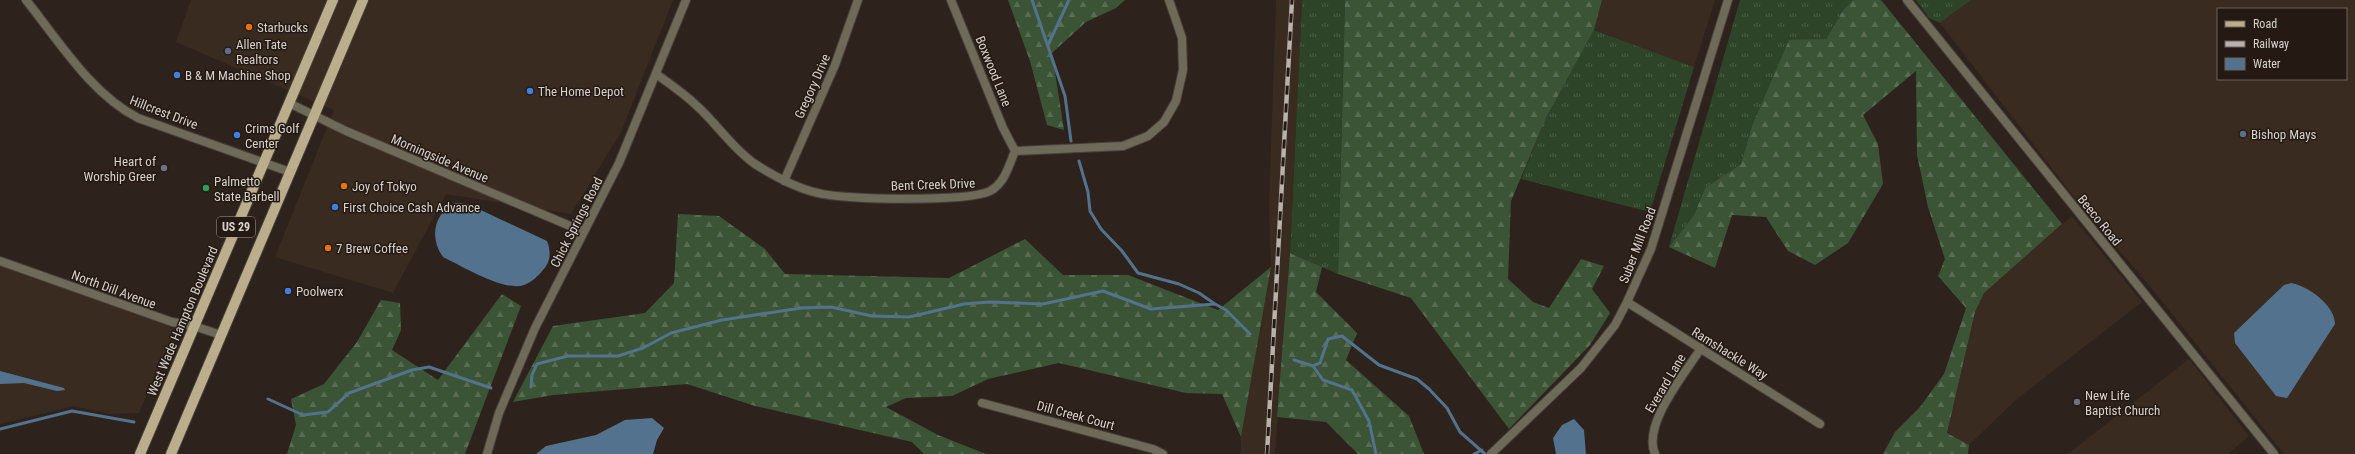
<svg xmlns="http://www.w3.org/2000/svg" width="2355" height="454" viewBox="0 0 2355 454" font-family="'Roboto Condensed',sans-serif">
<style>
.built{fill:#3a2b20;fill-rule:evenodd}
.grass{fill:url(#grass-tufts)}
.forest{fill:url(#forest-firs)}
.water{fill:#53728e}
.lines{fill:none;stroke-linecap:round;stroke-linejoin:round}
.stream{stroke:#53728e;stroke-width:3}
.minor-casing{stroke:#483f38;stroke-width:10}
.tertiary-casing{stroke:#483f38;stroke-width:10}
.primary-casing{stroke:#483f38;stroke-width:12}
.minor{stroke:#6f6959;stroke-width:8}
.tertiary{stroke:#6f6959;stroke-width:8}
.primary{stroke:#baae8c;stroke-width:10}
.rail-casing{stroke:#b8b1ac;stroke-width:4.5}
.rail{stroke:#241a13;stroke-width:3;stroke-dasharray:9;stroke-linecap:butt}
.food-dot{fill:#e8710a;stroke:#241a13;stroke-width:1.5}
.service-dot{fill:#5c6f8a;stroke:#241a13;stroke-width:1.5}
.shop-dot{fill:#3f7fe0;stroke:#241a13;stroke-width:1.5}
.worship-dot{fill:#6b7280;stroke:#241a13;stroke-width:1.5}
.leisure-dot{fill:#2e9e5b;stroke:#241a13;stroke-width:1.5}
.labels{text-anchor:middle;stroke-width:3;stroke-linejoin:round;paint-order:stroke}
.shield{fill:#241a13;stroke:#a29a94;stroke-width:1}
.shield-label{font-size:12px;font-weight:bold;fill:#d8d1cc}
.poi-label{font-size:13px;fill:#d8d1cc;stroke:#241a13;text-anchor:start}
.street-label{font-size:13px;fill:#d8d1cc;stroke:#241a13}
</style>
<defs>
<pattern id="grass-tufts" width="24" height="20" patternUnits="userSpaceOnUse"><rect width="24" height="20" fill="#2d4428"/><path d="M3 7l-1-3M5 7V3M7 7l1-3M15 17l-1-3M17 17v-4M19 17l1-3" fill="none" stroke="#4b5e46"/></pattern>
<pattern id="forest-firs" width="22" height="20" patternUnits="userSpaceOnUse"><rect width="22" height="20" fill="#3b5436"/><path d="M5 1l3.5 6h-7zM16 11l3.5 6h-7z" fill="#576c52"/></pattern>
</defs>
<rect width="100%" height="100%" fill="#2d231c"/>
<path class="built" d="M191,0H673L621,132L571,214L446,194L393,293L275,257L334,110L176,42Z
M1276,0H1302L1290,253L1275,454H1241V437L1271,267L1269,206Z
M1602,0H1715L1694,67L1594,30Z
M1971,0H2355V454H2284L2153,290L2081,206L1940,23ZM2218,9H2346V79H2218Z
M2072,216L2142,302L2017,399L1969,445L1947,433L1975,312L1984,292Z
M0,265L175,329L139,413L110,414L73,406L0,424Z
M2189,359L2249,436L2228,454H2068Z"/>
<path class="grass" d="M1302,0H1345L1338,274L1290,253Z
M1740,0H1853L1844,9L1826,39L1752,126L1741,164L1705,188L1694,215L1669,247Z
M1916,0H1971L1940,23L1929,18Z
M1594,30L1694,67L1650,212L1521,179L1546,118Z"/>
<path class="forest" d="M1008,0H1125L1116,8L1086,22L1052,53L1064,130L1047,125L1030,61Z
M1345,0H1602L1594,30L1546,118L1511,201L1508,279L1533,302L1549,308L1581,259L1604,266L1592,289L1610,313L1590,345L1509,429L1411,298L1338,274Z
M1853,0H1881L2062,224L1984,293L1975,312L1947,433L1969,445L1968,454H1883L1895,432L1920,407L1944,374L1966,308L1938,276L1945,259L1928,207L1917,155L1916,71L1863,115L1878,144L1883,184L1848,243L1815,265L1788,251L1766,217L1732,215L1715,268L1669,247L1694,215L1705,188L1741,164L1752,126L1789,40L1826,39L1844,9Z
M678,214L719,216L765,249L785,274L949,278L1025,239L1063,275H1128L1218,310L1271,267L1241,437L1222,394L1186,393L1059,363L988,379L952,396L906,398L886,407L938,435L986,454H924L912,442L755,406L687,384L553,395L513,402L553,326L645,313L674,283Z
M1290,253L1322,267L1316,292L1357,333L1346,360L1409,416L1424,454H1358L1326,422L1277,417Z
M502,294L521,306L465,454H287L296,425L291,399L324,384L357,342L381,300L400,303L401,330L392,350L438,380Z"/>
<path class="water" d="M455,203L468,204L547,241C551,250 551,262 543,270C538,276 532,282 524,285C504,292 462,266 443,257C429,238 434,213 455,203Z
M2291,283C2308,286 2335,305 2335,324L2287,398L2276,396L2235,343L2234,333L2284,285Z
M0,371L64,388L65,390L57,391L24,383L0,384Z
M652,418L664,428L657,440L653,454H536L546,446L596,435L625,420Z
M1574,419L1584,430L1586,454H1556L1553,438L1562,425Z"/>
<g class="lines">
<path class="stream" d="M1032,0L1065,96L1071,141
M1048,45L1069,0
M1079,161L1088,192L1090,211L1101,229L1122,251L1138,273L1179,284L1199,293L1215,304
M1294,360L1313,366L1320,363L1328,339L1342,336L1379,365L1417,379L1429,389L1447,408L1460,432L1485,454
M1313,366L1323,380L1352,390L1369,421L1376,454
M531,387L532,375L537,364L568,356H618L643,348L671,333L722,320L801,308L831,307L872,316L909,317L964,304L990,302L1043,304L1103,291L1151,309L1215,304L1226,310L1250,334
M268,399L303,415L328,412L349,393L412,370L429,367L491,388
M0,429L72,411L134,422
M1474,454L1482,450"/>
<defs>
<path id="minor" d="M951,0L1003,128L1015,151
M1907,0L2274,454
M656,74C670,84 685,94 697,106C717,124 733,149 755,164C774,176 796,188 818,193C844,200 968,202 990,191C1005,183 1009,165 1015,151L1123,146L1148,136L1164,122L1176,101L1183,70L1182,38L1169,0
M289,103L346,131L582,231
M784,181L835,65L858,0
M0,261L172,322L194,326L221,335
M1627,302L1820,424
M982,403L1153,449L1163,454
M487,454L499,413L535,328L619,163L686,0
M1491,454L1581,368L1615,325L1627,302L1651,249L1728,0
M1655,454C1642,424 1685,374 1701,348"/>
<path id="tertiary" d="M26,0C59,41 91,94 138,118L290,172"/>
<path id="primary" d="M140,454L333,0
M171,454L363,0"/>
</defs>
<use href="#minor" class="minor-casing"/>
<use href="#tertiary" class="tertiary-casing"/>
<use href="#primary" class="primary-casing"/>
<use href="#minor" class="minor"/>
<use href="#tertiary" class="tertiary"/>
<use href="#primary" class="primary"/>
<defs>
<path id="rail" d="M1267,454L1292,0"/>
</defs>
<use href="#rail" class="rail-casing"/>
<use href="#rail" class="rail"/>
</g>
<g class="food-dot">
<circle cx="249" cy="27" r="4"/>
<circle cx="344" cy="186" r="4"/>
<circle cx="328" cy="248" r="4"/>
</g>
<g class="service-dot">
<circle cx="228" cy="51" r="4"/>
<circle cx="2243" cy="134" r="4"/>
</g>
<g class="shop-dot">
<circle cx="177" cy="75" r="4"/>
<circle cx="530" cy="91" r="4"/>
<circle cx="237" cy="135" r="4"/>
<circle cx="335" cy="207" r="4"/>
<circle cx="288" cy="291" r="4"/>
</g>
<g class="worship-dot">
<circle cx="164" cy="168" r="4"/>
<circle cx="2077" cy="402" r="4"/>
</g>
<circle class="leisure-dot" cx="206" cy="188" r="4"/>
<g class="labels">
<rect class="shield" x="217" y="217" width="38" height="20" rx="3"/>
<g class="shield-label">
<text x="236" y="231">US 29</text>
</g>
<g class="poi-label">
<text x="257" y="32">Starbucks</text>
<text x="236" y="49">Allen Tate<tspan x="236" dy="15">Realtors</tspan></text>
<text x="185" y="80">B &amp; M Machine Shop</text>
<text x="538" y="96">The Home Depot</text>
<text x="245" y="133">Crims Golf<tspan x="245" dy="15">Center</tspan></text>
<text x="2251" y="139">Bishop Mays</text>
<text x="156" y="166" text-anchor="end">Heart of<tspan x="156" dy="15">Worship Greer</tspan></text>
<text x="214" y="186">Palmetto<tspan x="214" dy="15">State Barbell</tspan></text>
<text x="352" y="191">Joy of Tokyo</text>
<text x="343" y="212">First Choice Cash Advance</text>
<text x="336" y="253">7 Brew Coffee</text>
<text x="296" y="296">Poolwerx</text>
<text x="2085" y="400">New Life<tspan x="2085" dy="15">Baptist Church</tspan></text>
</g>
<g class="street-label">
<text transform="translate(994 71) rotate(68)" y="5">Boxwood Lane</text>
<text transform="translate(812 86) rotate(-66)" y="5">Gregory Drive</text>
<text transform="translate(164 112) rotate(21)" y="5">Hillcrest Drive</text>
<text transform="translate(440 158) rotate(23)" y="5">Morningside Avenue</text>
<text transform="translate(933 184) rotate(-2)" y="5">Bent Creek Drive</text>
<text transform="translate(2100 220) rotate(51)" y="5">Beeco Road</text>
<text transform="translate(576 222) rotate(-63)" y="5">Chick Springs Road</text>
<text transform="translate(1637 245) rotate(-69)" y="5">Suber Mill Road</text>
<text transform="translate(114 289) rotate(20)" y="5">North Dill Avenue</text>
<text transform="translate(182 321) rotate(-67)" y="5">West Wade Hampton Boulevard</text>
<text transform="translate(1730 353) rotate(32)" y="5">Ramshackle Way</text>
<text transform="translate(1665 383) rotate(-59)" y="5">Everard Lane</text>
<text transform="translate(1076 415) rotate(15)" y="5">Dill Creek Court</text>
</g>
</g>
<rect x="2217" y="8" width="130" height="72" fill="#241a13" stroke="#6c635d"/>
<rect x="2225" y="21" width="20" height="6" fill="#baae8c" stroke="#6c635d"/>
<text x="2253" y="28" font-size="12" fill="#d8d1cc">Road</text>
<rect x="2225" y="41" width="20" height="6" fill="#b8b1ac" stroke="#6c635d"/>
<text x="2253" y="48" font-size="12" fill="#d8d1cc">Railway</text>
<rect x="2225" y="58" width="20" height="12" fill="#53728e" stroke="#6c635d"/>
<text x="2253" y="68" font-size="12" fill="#d8d1cc">Water</text>
</svg>
